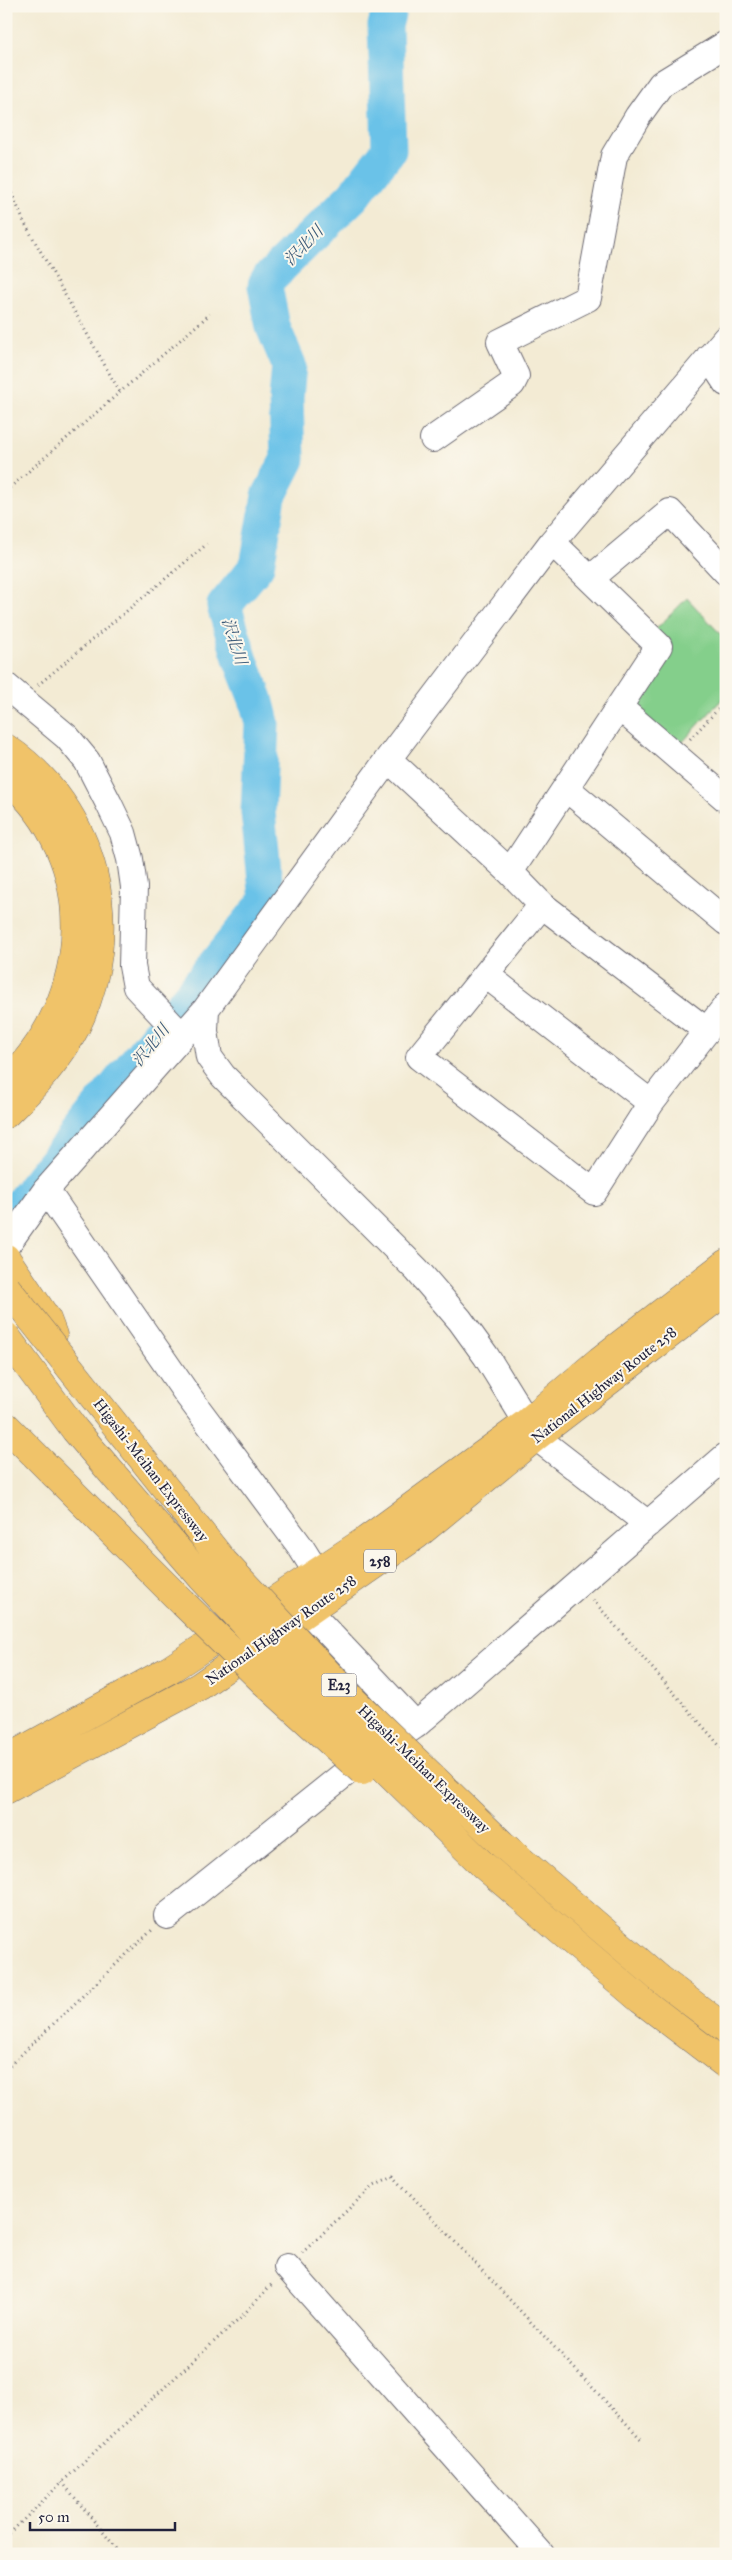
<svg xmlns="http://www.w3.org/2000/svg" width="732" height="2560" viewBox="0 0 732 2560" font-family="'IM FELL Great Primer','Noto Serif JP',serif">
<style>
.green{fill:#84cf8b;stroke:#537863}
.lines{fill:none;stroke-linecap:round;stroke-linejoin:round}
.river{stroke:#6ac2e8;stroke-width:35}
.minor-casing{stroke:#6b6871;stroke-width:28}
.highway-casing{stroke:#6b6871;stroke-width:29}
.path{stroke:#6b6871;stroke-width:3;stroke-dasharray:1 4;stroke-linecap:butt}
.minor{stroke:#fff;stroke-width:26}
.highway{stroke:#f0c369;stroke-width:28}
.highway-bridge-casing{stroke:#6b6871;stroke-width:29;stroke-linecap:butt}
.highway-bridge{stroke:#f0c369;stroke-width:28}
.labels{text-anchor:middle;stroke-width:4;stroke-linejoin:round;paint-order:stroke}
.shield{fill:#fbf7ec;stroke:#636270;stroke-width:1}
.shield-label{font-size:14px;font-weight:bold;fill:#22223b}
.street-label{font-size:15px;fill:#22223b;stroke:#fbf7ec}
.water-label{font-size:16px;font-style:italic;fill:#3b5a78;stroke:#fbf7ec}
</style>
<rect width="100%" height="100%" fill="#fbf7ec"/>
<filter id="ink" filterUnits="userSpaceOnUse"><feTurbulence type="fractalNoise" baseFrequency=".02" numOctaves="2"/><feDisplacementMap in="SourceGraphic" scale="10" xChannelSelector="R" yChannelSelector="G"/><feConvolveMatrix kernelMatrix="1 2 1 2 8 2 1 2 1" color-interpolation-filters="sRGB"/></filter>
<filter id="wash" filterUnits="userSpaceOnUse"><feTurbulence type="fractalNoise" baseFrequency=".0096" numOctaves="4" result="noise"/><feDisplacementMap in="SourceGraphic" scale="20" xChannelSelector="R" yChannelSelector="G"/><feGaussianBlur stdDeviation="1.12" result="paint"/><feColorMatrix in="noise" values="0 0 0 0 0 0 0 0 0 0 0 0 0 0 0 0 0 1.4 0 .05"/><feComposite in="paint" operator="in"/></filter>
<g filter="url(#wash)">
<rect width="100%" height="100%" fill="#f3ebd4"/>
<path class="green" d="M687,598L726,640V695L678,747L639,715L635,698L656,629Z"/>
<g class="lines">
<path class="river" d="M6,1222L267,900L258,812L262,723L256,699L241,661L224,606L257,566L269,496L288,459L286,398L289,365L273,327L265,286L268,279L353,196L389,150L385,26L390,6"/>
</g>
</g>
<g filter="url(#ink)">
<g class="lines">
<defs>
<path id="minor" d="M709,357L726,383
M433,439L512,384L516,376L500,342L588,298L614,156L638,116L661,84L726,44
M590,579L670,512L726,572
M6,686L67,737L87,761L109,804L123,833L130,859L134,887L132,966L136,987L182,1036
M619,707L726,799
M388,759L510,872L542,905L707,1031
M566,788L726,922
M510,872L659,646L552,542
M542,905L419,1057L594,1192L651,1103L726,1006
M486,975L651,1103
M206,1009L205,1031L209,1057L223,1076L417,1270L460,1320L486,1356L536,1437L648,1524
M46,1190L189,1397L300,1546L317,1573
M6,1246L46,1190L206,1009L388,759L552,542L726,338
M308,1611L416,1725
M167,1916L347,1772L416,1725L726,1456
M287,2267L541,2554"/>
<path id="highway" d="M6,748C97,809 124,928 77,1025C59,1060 34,1087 6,1114
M6,778C102,858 95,999 6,1082
M6,1258L47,1319L53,1335
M6,1426L183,1603
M6,1759L169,1670L366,1540L526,1423L600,1360L726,1263
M6,1790L200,1686L417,1535L536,1437L726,1291"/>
</defs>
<use href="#minor" class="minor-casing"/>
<use href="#highway" class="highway-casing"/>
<path class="path" d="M6,179L24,222L121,394
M6,491L210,314
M38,685L207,544
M690,739L726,701
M593,1600L726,1753
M6,2069L152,1930
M302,2253L374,2185L393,2176L641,2439
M62,2482L121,2554
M6,2537L62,2482L244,2314L272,2284"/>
<use href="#minor" class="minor"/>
<use href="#highway" class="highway"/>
<defs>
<path id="highway-bridge" d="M6,1287L224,1562L354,1701L502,1844L660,1979L726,2029
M6,1336L75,1430L202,1578L334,1719L483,1865L641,2000L726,2065
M183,1603L265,1683L362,1771"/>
</defs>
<use href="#highway-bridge" class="highway-bridge-casing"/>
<use href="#highway-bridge" class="highway-bridge"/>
</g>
</g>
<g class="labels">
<g class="shield">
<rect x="364" y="1549.5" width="32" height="23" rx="4"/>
<rect x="321.5" y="1673.5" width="35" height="23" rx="4"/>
</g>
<g class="shield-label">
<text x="380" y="1566">258</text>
<text x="339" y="1690">E23</text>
</g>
<g class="street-label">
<text transform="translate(604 1385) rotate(-38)" y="5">National Highway Route 258</text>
<text transform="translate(151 1470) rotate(52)" y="5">Higashi-Meihan Expressway</text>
<text transform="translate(281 1630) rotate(-35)" y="5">National Highway Route 258</text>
<text transform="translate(424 1769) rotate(44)" y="5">Higashi-Meihan Expressway</text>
</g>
<g class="water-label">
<text transform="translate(303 245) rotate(-46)" y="6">沢北川</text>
<text transform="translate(235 641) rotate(72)" y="6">沢北川</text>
<text transform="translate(150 1045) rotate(-51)" y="6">沢北川</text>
</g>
</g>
<rect width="732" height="2560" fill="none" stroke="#fbf7ec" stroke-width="25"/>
<path d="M30 2522v8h145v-8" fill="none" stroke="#22223b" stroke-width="2.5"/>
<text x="38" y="2522" font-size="15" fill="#22223b" stroke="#fbf7ec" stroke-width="4" paint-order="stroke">50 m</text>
</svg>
